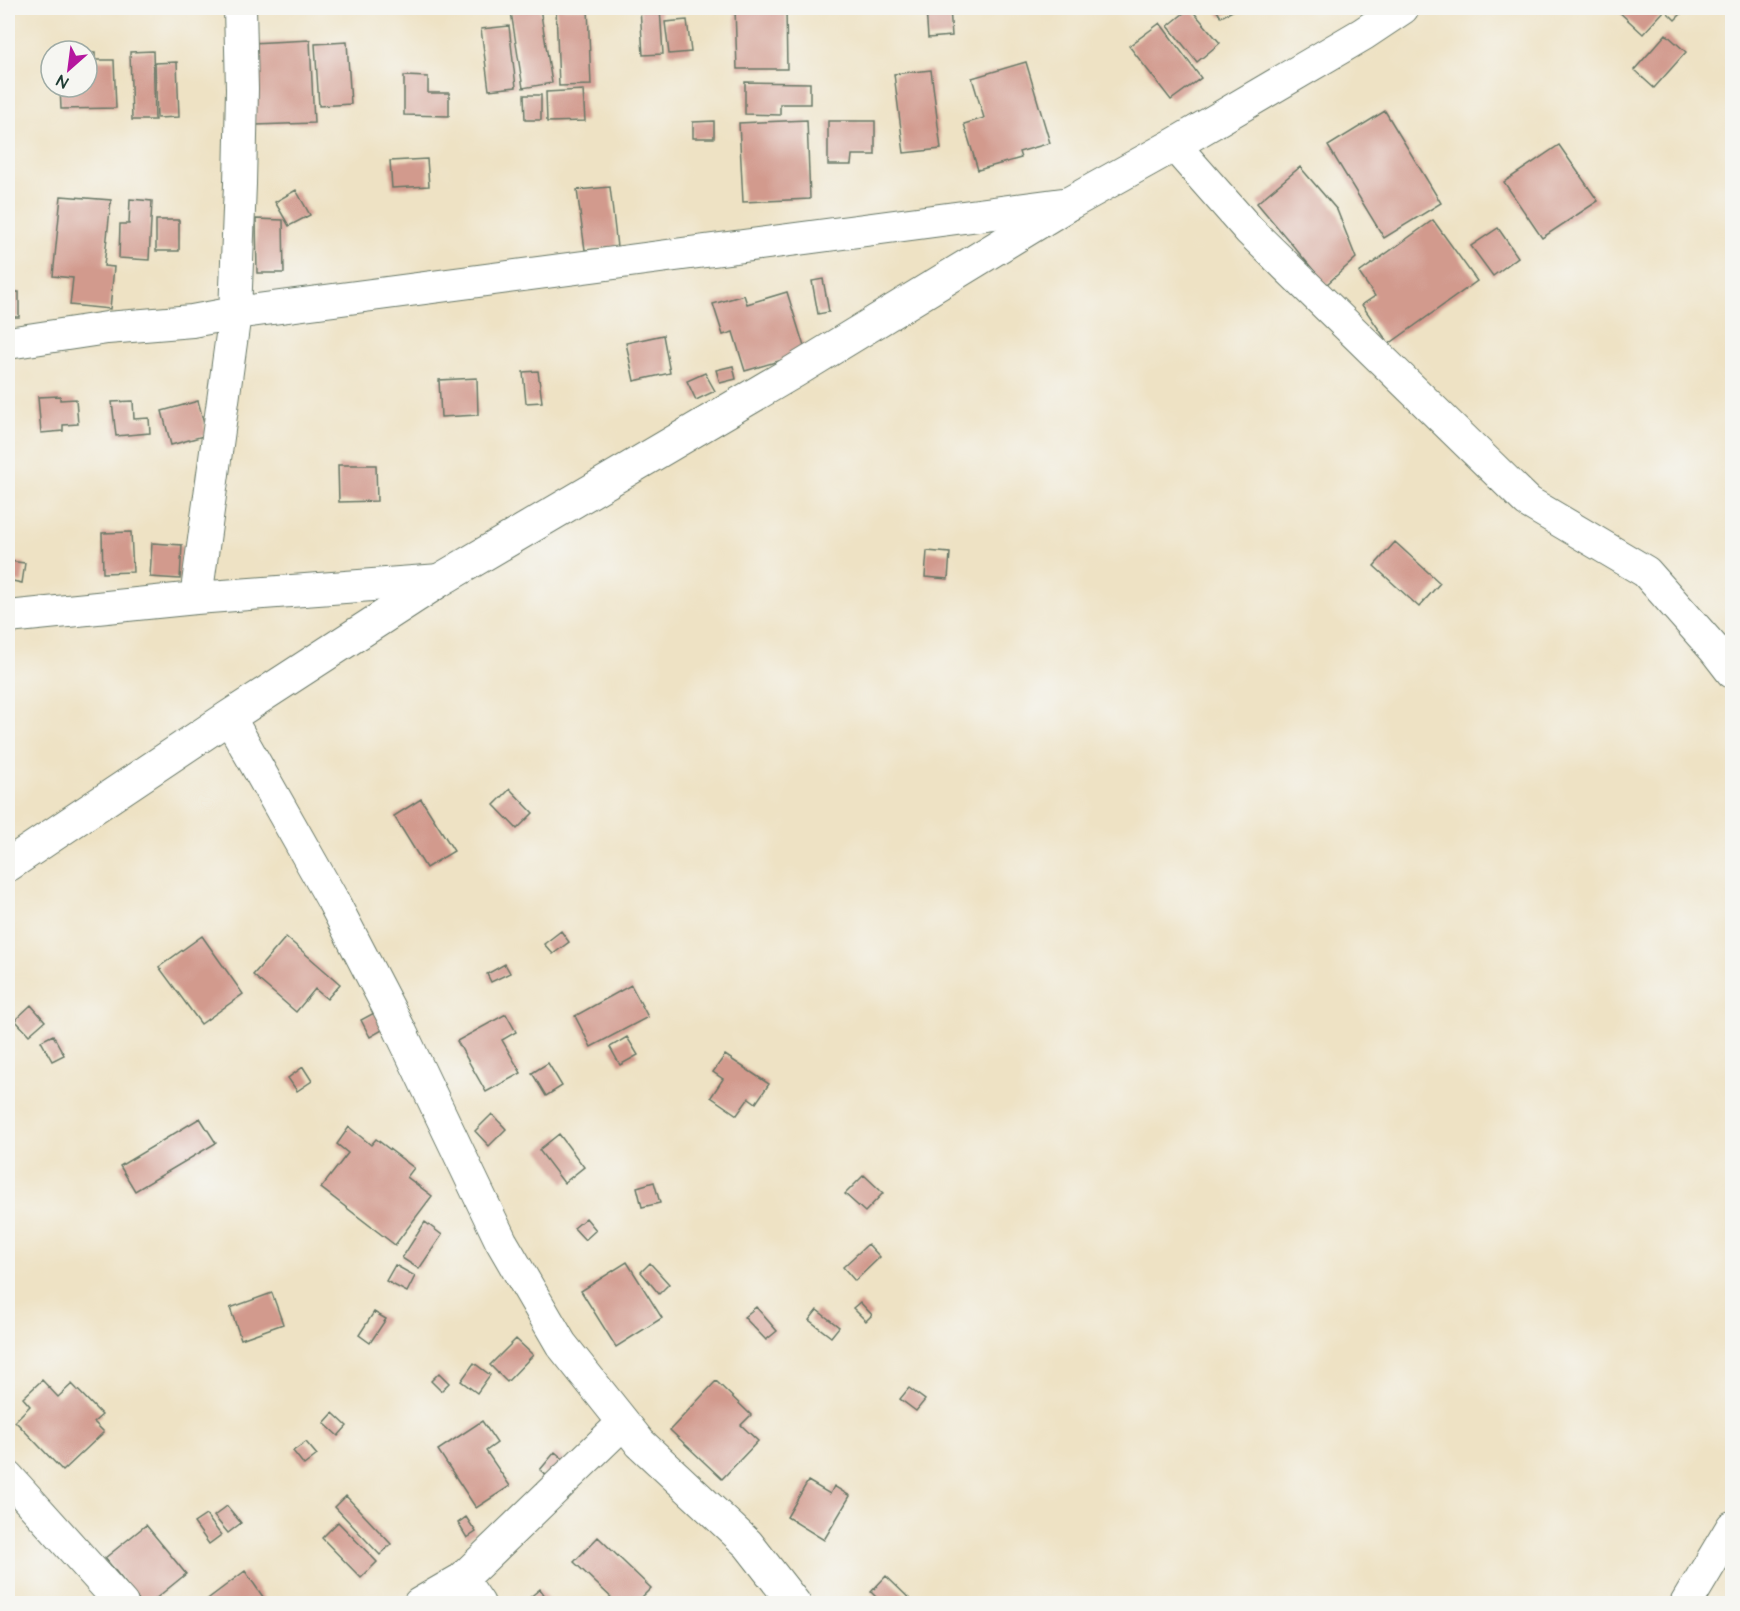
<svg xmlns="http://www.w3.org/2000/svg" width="1740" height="1611" viewBox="0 0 1740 1611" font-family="'Architects Daughter',sans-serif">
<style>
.building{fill:#d29a8d}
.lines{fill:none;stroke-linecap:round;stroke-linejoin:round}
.minor-casing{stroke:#677766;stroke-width:34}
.tertiary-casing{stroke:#677766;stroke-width:35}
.minor{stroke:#fff;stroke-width:32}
.tertiary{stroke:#fff;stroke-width:33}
</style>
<rect width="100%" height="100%" fill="#f6f6f2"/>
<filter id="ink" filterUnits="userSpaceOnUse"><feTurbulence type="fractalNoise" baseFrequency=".0167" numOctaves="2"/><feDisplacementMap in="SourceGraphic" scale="12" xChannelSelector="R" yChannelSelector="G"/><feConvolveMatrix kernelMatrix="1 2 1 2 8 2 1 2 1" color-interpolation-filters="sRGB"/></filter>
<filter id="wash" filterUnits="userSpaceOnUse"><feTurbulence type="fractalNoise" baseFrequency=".008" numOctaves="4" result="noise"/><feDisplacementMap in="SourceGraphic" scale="24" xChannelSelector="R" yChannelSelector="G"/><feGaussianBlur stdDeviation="1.35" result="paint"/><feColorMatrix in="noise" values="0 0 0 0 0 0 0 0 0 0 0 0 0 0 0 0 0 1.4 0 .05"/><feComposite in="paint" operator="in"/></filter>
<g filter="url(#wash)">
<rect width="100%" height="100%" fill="#eee2c4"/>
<g id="blocks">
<path class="building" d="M540,8L552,83L523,88L511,12Z
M556,8H588L591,85L559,86Z
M640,8H660L663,54L643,55Z
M735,8H786L787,69H737Z
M926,8H950L952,36L928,38Z
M1190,8L1220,43L1197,62L1168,26Z
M1215,8H1238L1221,17Z
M1618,8H1687L1675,20L1665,10L1643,34L1616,9Z
M687,20L691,52L669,54L665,22Z
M1160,23L1201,78L1171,100L1129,46Z
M509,26L516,87L489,90L481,29Z
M1666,34L1686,52L1654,88L1634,70Z
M310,40L314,123L255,125L251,43Z
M347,42L351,104L319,106L315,44Z
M153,51L155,120H132L130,52Z
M87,53H95V60H114L116,108L61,109L60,87H87Z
M177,62L179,117L157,118L155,63Z
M1026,62L1050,143L1019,152L1021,158L978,170L964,124L984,118L972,78Z
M931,70L941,149L904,153L894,74Z
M404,76L428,77V93H449V116L404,115Z
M745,82L810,83V104H780V115L745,114Z
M583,90L585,121L547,122L546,92Z
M524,95H541V120H525Z
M1385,111L1441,203L1384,238L1328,146Z
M807,120L810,199L743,202L739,123Z
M714,121V138H693V122Z
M828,121H875V155H852L851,165H828Z
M1559,145L1598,201L1542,238L1504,182Z
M427,159L429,186L392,188L390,161Z
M1300,167L1337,210L1356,258L1326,285L1257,203Z
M610,187L617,247L585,250L577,190Z
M296,190L310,215L289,226L275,202Z
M61,196L111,200L104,266L114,267L110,309L70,305L73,278L53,276Z
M130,199L152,201L149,260L119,258L120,224H129Z
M256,219L283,220L284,273H257Z
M156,220H179V251H156Z
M1433,220L1477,281L1389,344L1362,305L1375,296L1359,273Z
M1498,228L1518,257L1493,276L1471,246Z
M823,279L829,312L818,314L812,281Z
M8,292H19V317H8Z
M787,292L806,353L745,371L733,332L723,335L713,304L744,295L747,304Z
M663,335L670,373L634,381L626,343Z
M733,366L736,379L720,383L716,370Z
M538,371L542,402L526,403L523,372Z
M705,373L715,391L696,400L687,381Z
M477,378L478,415L441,417L439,380Z
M60,396V400L76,399L78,424L63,425V431L41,433L38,397Z
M133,401L134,419L149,418L150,433L116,436L112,402Z
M198,401L207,435L171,445L162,411Z
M338,465H376L377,501L339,502Z
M131,532L133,572L103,573L102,533Z
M1395,542L1440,583L1419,607L1374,566Z
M152,543L182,545L180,579L150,577Z
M927,551L950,553L948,579L925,577Z
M8,561L25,563L22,583L8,580Z
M510,789L533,813L517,829L494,805Z
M421,799L454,851L426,868L394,816Z
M561,931L569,942L553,954L544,944Z
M202,936L243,994L201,1024L159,967Z
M286,937L340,984L327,999L315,989L296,1012L253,975Z
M505,964L510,973L491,982L487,974Z
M631,985L648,1017L591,1047L575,1016Z
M31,1005L45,1021L29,1035L15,1020Z
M376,1012L384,1029L370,1037L361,1020Z
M506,1014L516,1032L502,1040L521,1073L486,1092L457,1041Z
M53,1035L64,1055L52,1061L41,1041Z
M627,1037L638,1055L620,1065L610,1047Z
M725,1055L769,1084L756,1103L749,1098L737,1115L711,1097L723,1079L713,1072Z
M548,1063L562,1086L546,1096L532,1073Z
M303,1067L312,1081L297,1091L288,1078Z
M492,1114L506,1129L489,1146L475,1131Z
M200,1118L216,1143L135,1191L120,1166Z
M349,1127L371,1145L376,1139L414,1168L407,1177L432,1196L395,1245L321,1188L348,1153L337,1144Z
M559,1134L584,1167L564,1183L539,1150Z
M864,1175L883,1193L865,1212L845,1194Z
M654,1182L660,1203L642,1207L637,1187Z
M586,1218L596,1230L585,1240L574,1228Z
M425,1222L442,1235L419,1269L402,1258Z
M868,1244L880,1257L855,1281L843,1267Z
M627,1262L662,1318L616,1347L581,1291Z
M650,1263L669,1284L659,1294L641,1272Z
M395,1265L415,1276L407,1292L386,1281Z
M272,1293L283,1324L241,1339L230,1308Z
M860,1302L872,1315L866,1321L853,1308Z
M756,1307L777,1331L766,1340L744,1317Z
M817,1310L839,1327L831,1337L809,1320Z
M374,1312L386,1319L370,1343L359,1335Z
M516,1339L533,1355L507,1382L490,1365Z
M474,1363L490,1375L477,1393L461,1381Z
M439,1373L449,1383L441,1391L431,1381Z
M42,1380L58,1397L72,1384L102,1415L94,1422L104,1432L63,1471L15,1421L30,1406L23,1398Z
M716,1381L751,1415L741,1425L758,1441L722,1479L670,1430Z
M909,1388L925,1400L916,1411L900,1399Z
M333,1413L347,1426L338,1436L324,1423Z
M482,1421L497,1443L486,1451L510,1486L476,1508L438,1450Z
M306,1442L317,1455L304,1465L293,1451Z
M555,1452L567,1462L552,1480L540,1470Z
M808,1481L830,1494L834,1486L850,1496L824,1540L787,1517Z
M346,1496L391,1544L380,1555L335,1507Z
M227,1506L241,1523L228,1533L214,1516Z
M206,1515L221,1535L209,1544L194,1523Z
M466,1517L476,1532L467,1538L458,1523Z
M338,1522L377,1562L361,1578L322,1538Z
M146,1525L186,1574L149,1604H142L105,1558Z
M598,1537L651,1588L635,1604H618L574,1562Z
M245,1571L268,1604H201Z
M886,1576L915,1604H883L871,1592Z
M540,1589L551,1604H522Z"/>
</g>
</g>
<g filter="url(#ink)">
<use href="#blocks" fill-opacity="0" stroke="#677766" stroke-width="1.5"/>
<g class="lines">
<defs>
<path id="minor" d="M1174,145L1249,230L1528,502L1646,572L1715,650L1732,672
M8,343L107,328L192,321L235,313L1070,203
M196,598L235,313L240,184L242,89L240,8
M8,617L196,598L440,580
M229,717L332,899L400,1030L501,1241L561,1344L640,1443L748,1544L795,1604
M8,1477L122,1604
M462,1579L479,1604
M419,1604L462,1579L623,1423
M1686,1604L1732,1527"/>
<path id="tertiary" d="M8,865L229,717L440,580L795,371L1070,203L1174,145L1363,34L1402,8"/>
</defs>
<use href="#minor" class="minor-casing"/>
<use href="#tertiary" class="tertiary-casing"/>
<use href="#minor" class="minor"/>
<use href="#tertiary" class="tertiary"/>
</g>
</g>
<rect width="1740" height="1611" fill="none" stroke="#f6f6f2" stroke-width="30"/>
<g transform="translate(69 69) rotate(208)"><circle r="28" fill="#f6f6f2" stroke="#a0aca6" stroke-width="1.5"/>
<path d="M0-4.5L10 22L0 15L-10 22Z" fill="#b5179e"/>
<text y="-9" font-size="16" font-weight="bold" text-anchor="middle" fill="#1f3d34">N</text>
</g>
</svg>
